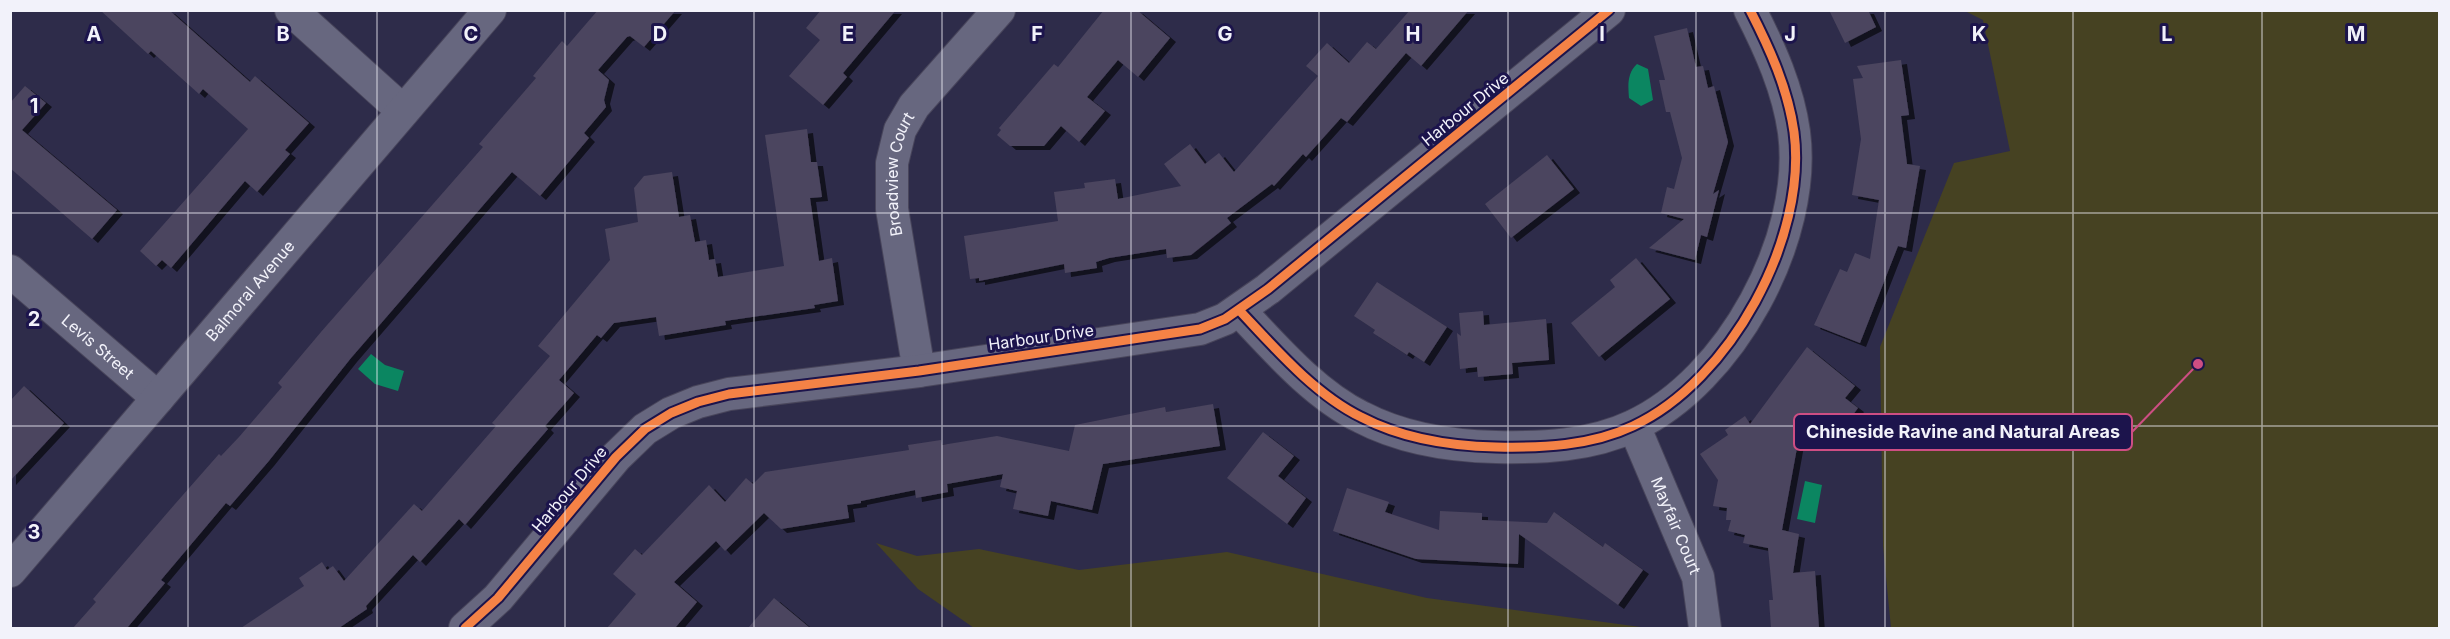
<svg xmlns="http://www.w3.org/2000/svg" width="2450" height="639" viewBox="0 0 2450 639" font-family="Inter,sans-serif">
<style>
.green{fill:#464222}
.water{fill:#0b8661}
.building{fill:#4b455e;filter:url(#shadow)}
.lines{fill:none;stroke-linecap:round;stroke-linejoin:round}
.minor-casing{stroke:#48455b;stroke-width:34}
.minor{stroke:#67677f;stroke-width:32}
.cycleway-casing{stroke:#1c144c;stroke-width:13}
.cycleway{stroke:#f48246;stroke-width:9}
.grid{fill:none;stroke:#f2f2fa;stroke-width:1.5;stroke-opacity:0.55}
.labels{text-anchor:middle;stroke-width:6;stroke-linejoin:round;paint-order:stroke}
.street-label{font-size:16px;fill:#f2f2fa;stroke:#1c144c}
.grid-label{font-size:20px;text-anchor:middle;font-weight:bold;fill:#f2f2fa;stroke:#1c144c;stroke-width:6;stroke-linejoin:round;paint-order:stroke}
.leader{fill:none;stroke:#ce4e83;stroke-width:2}
.callout-dot{fill:#ce4e83;stroke:#1c144c;stroke-width:2}
.callout{fill:#1c144c;stroke:#ce4e83;stroke-width:2}
.callout-label{font-size:18px;text-anchor:middle;font-weight:bold;fill:#f2f2fa}
</style>
<defs>
<filter id="shadow"><feDropShadow dx="6" dy="4" stdDeviation="0" flood-color="#0009"/></filter>
</defs>
<rect width="100%" height="100%" fill="#2e2c4a"/>
<path class="green" d="M1965,11H2439V628H1891L1883,546L1880,347L1954,163L2010,151L1983,20Z
M876,543L917,556L979,549L1079,570L1227,552L1427,598L1648,628H974L918,589Z"/>
<path class="water" d="M1637,64L1648,69L1653,100L1641,106L1629,98C1628,86 1627,73 1637,64Z
M371,354L385,365L404,371L398,391L375,384L358,369Z
M1805,481L1822,485L1815,523L1797,519Z"/>
<path class="building" d="M100,10H169L250,82L255,76L309,123L285,150L290,154L257,192L245,181L171,268L162,260L156,266L140,251L248,129L203,89L199,94L151,51L148,54Z
M598,10H676L644,47L630,36L627,37L598,70L609,80L604,100L606,107L584,133L589,138L540,196L512,172L351,358L268,462L230,506L226,503L161,580L165,583L127,628H73L96,602L93,599L175,504L219,454L221,456L239,437L282,387L278,383L321,332L483,147L479,144L536,78L533,76L562,41L567,46Z
M821,10H896L843,73L847,77L823,105L789,76L820,40L806,28Z
M1104,10H1137L1170,38L1138,77L1118,60L1087,97L1105,111L1079,142L1061,126L1044,146H1010L997,135L1001,130L999,128L1054,64L1058,67Z
M1410,10H1469L1421,66L1406,53L1347,122L1341,118L1306,157L1303,154L1274,186L1272,184L1227,218L1231,223L1191,255L1167,258L1166,249L1109,258L1096,262L1097,268L1065,273L1064,264L979,281V278L970,279L964,236L1058,221L1054,192L1085,188L1084,183L1115,179L1118,199L1181,186L1164,164L1190,144L1205,164L1219,153L1234,172L1318,76L1306,66L1327,43L1349,63L1367,42L1376,49Z
M1829,10H1868L1876,27L1845,43Z
M1687,28L1696,67L1703,66L1708,88L1714,86L1728,142L1713,194L1719,190L1707,237L1701,235L1695,260L1649,248L1684,219L1661,213L1667,187L1674,189L1682,158L1670,112H1666L1659,80H1665L1654,36Z
M1901,60L1909,115L1901,116L1907,164L1920,166L1906,248L1898,246L1860,343L1814,325L1840,269L1847,272L1855,253L1870,259L1879,200L1852,195L1861,139L1853,79L1863,78L1857,66Z
M25,86L46,103L22,130L117,210L92,239L10,168V103Z
M807,129L811,162H817L822,197L810,198L819,261L832,258L838,301L814,305L815,308L725,321L726,325L659,336L656,317L614,323L601,338L597,335L559,380L574,393L545,426L548,429L465,525L459,519L420,562L413,555L366,606L367,609L339,628H241L304,586L299,578L322,562L327,570L333,566L344,581L414,504L422,511L496,426L492,423L550,356L538,346L610,260L605,229L638,222L634,188L644,176L672,172L679,217L690,215L695,242L706,240L709,260L715,259L718,277L784,266L765,135Z
M1547,155L1574,189L1511,238L1485,204Z
M1636,258L1670,299L1599,357L1571,323L1615,287L1610,280Z
M1377,282L1447,327L1424,362L1409,352L1407,355L1373,333L1375,330L1354,316Z
M1483,311L1484,325L1546,319L1549,360L1512,363L1513,374L1478,377L1477,367L1460,369L1457,333L1461,336L1459,313Z
M1807,347L1855,386L1845,398L1858,408L1840,432L1827,422L1815,437L1801,426L1782,530L1799,534L1793,573L1815,571L1819,628H1771L1769,600H1773L1768,548L1743,543L1745,535L1728,531L1731,520H1726L1727,508L1713,506L1718,480L1700,454L1728,435L1725,430L1745,416L1750,424Z
M24,386L64,423L10,481V401Z
M1213,404L1220,446L1103,464L1092,510L1051,501L1048,516L1013,509L1017,491L1000,487L1003,474L947,484L948,492L916,498L915,490L861,501V503L847,505L849,518L781,529L764,513L725,551L716,541L674,582L697,602L675,628H607L636,594L613,574L635,549L642,555L709,485L725,502L746,478L753,484L765,472L909,450L908,445L941,440L942,445L997,436L1069,451L1075,425L1165,407L1166,412Z
M1263,432L1294,456L1278,476L1306,498L1287,524L1227,478Z
M1347,488L1389,502L1385,512L1439,530L1440,511L1482,513V520L1547,523L1554,512L1603,547L1605,543L1643,570L1618,605L1519,534L1518,564L1416,559L1333,531Z
M774,598L810,628H748Z"/>
<g class="lines">
<defs>
<g id="minor">
<path d="M291,10L403,111"/>
<path id="s1" d="M10,271L158,398"/>
<path d="M1239,310C1274,347 1314,394 1361,417C1403,439 1449,446 1496,447C1541,448 1591,446 1633,426C1730,381 1808,238 1794,132C1788,89 1770,49 1750,10"/>
<path id="s2" d="M919,371L892,209V163L900,130L914,106L999,10"/>
<path id="s3" d="M1634,426L1698,577L1705,628"/>
<path id="s4" d="M10,571L490,10"/>
<path d="M465,628L498,598L616,457L645,429L671,413L698,402L729,394L919,371L1200,329L1225,319L1268,289L1609,10"/>
</g>
</defs>
<use href="#minor" class="minor-casing"/>
<use href="#minor" class="minor"/>
<defs>
<path id="cycleway" d="M1239,310C1274,347 1314,394 1361,417C1403,439 1449,446 1496,447C1541,448 1591,446 1633,426C1730,381 1808,238 1794,132C1788,89 1770,49 1750,10
M465,628L498,598L616,457L645,429L671,413L698,402L729,394L919,371L1200,329L1225,319L1268,289L1609,10"/>
</defs>
<use href="#cycleway" class="cycleway-casing"/>
<use href="#cycleway" class="cycleway"/>
</g>
<path class="grid" d="M188,10V628M377,10V628M565,10V628M754,10V628M942,10V628M1131,10V628M1319,10V628M1508,10V628M1696,10V628M1885,10V628M2073,10V628M2262,10V628M10,213H2440M10,426H2440"/>
<g class="labels">
<g class="street-label">
<text transform="translate(1465 109) rotate(-39)" y="6">Harbour Drive</text>
<text dy="6" stroke="none"><textPath href="#s2" startOffset="200">Broadview Court</textPath></text>
<text dy="6" stroke="none"><textPath href="#s4" startOffset="369">Balmoral Avenue</textPath></text>
<text transform="translate(1041 337) rotate(-8)" y="6">Harbour Drive</text>
<text dy="6" stroke="none"><textPath href="#s1" startOffset="116">Levis Street</textPath></text>
<text transform="translate(569 489) rotate(-50)" y="6">Harbour Drive</text>
<text dy="6" stroke="none"><textPath href="#s3" startOffset="108">Mayfair Court</textPath></text>
</g>
</g>
<g class="grid-label">
<text x="94" y="41">A</text>
<text x="283" y="41">B</text>
<text x="471" y="41">C</text>
<text x="660" y="41">D</text>
<text x="848" y="41">E</text>
<text x="1037" y="41">F</text>
<text x="1225" y="41">G</text>
<text x="1413" y="41">H</text>
<text x="1602" y="41">I</text>
<text x="1790" y="41">J</text>
<text x="1979" y="41">K</text>
<text x="2167" y="41">L</text>
<text x="2356" y="41">M</text>
<text x="34" y="113">1</text>
<text x="34" y="326">2</text>
<text x="34" y="539">3</text>
</g>
<path class="leader" d="M2198 364L2132 432"/>
<circle class="callout-dot" cx="2198" cy="364" r="6"/>
<rect class="callout" x="1794" y="414" width="338" height="36" rx="6"/>
<g class="callout-label">
<text x="1963" y="438">Chineside Ravine and Natural Areas</text>
</g>
<rect width="2450" height="639" fill="none" stroke="#f2f2fa" stroke-width="24"/>
</svg>
